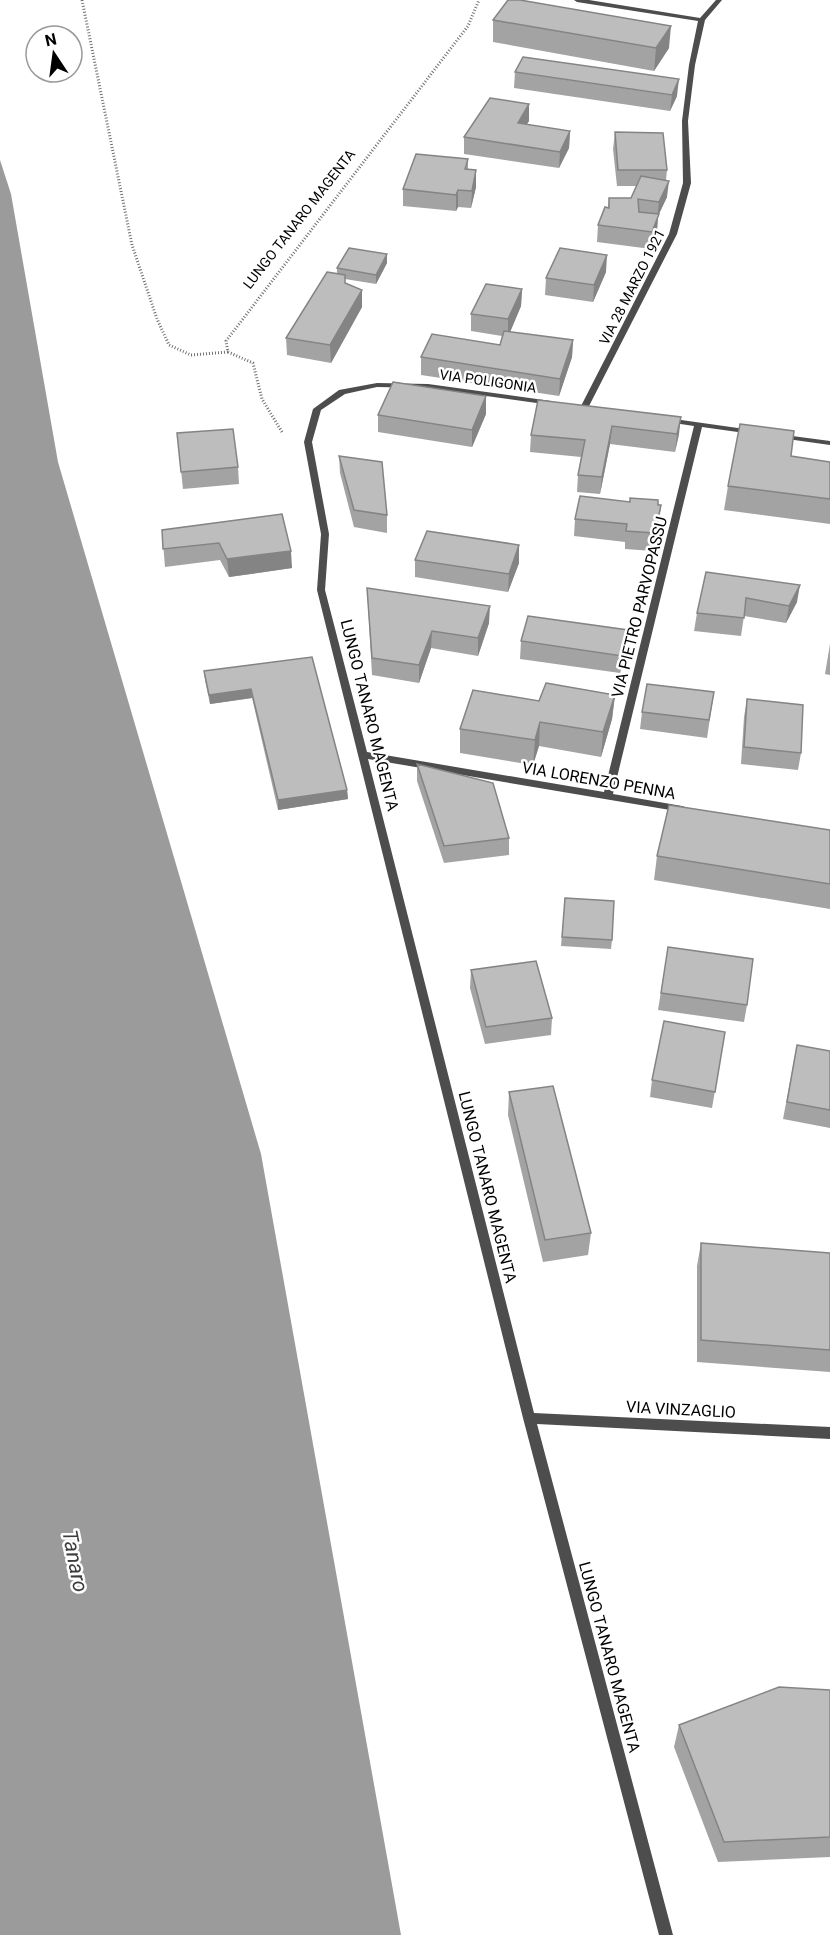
<svg xmlns="http://www.w3.org/2000/svg" width="830" height="1935" viewBox="0 0 830 1935" font-family="Roboto,sans-serif">
<style>
.water{fill:#9b9b9b}
.lines{fill:none;stroke-linecap:round;stroke-linejoin:round}
.path{stroke:#6f6f6f;stroke-width:3;stroke-dasharray:1 2;stroke-linecap:butt}
.minor{fill:#4d4d4d;fill-rule:evenodd}
.wall{fill:#a3a3a3}
.shaded-wall{fill:#848484}
.building{fill:#bdbdbd;stroke:#848484;stroke-width:1.5}
.labels{text-anchor:middle;stroke-width:5;stroke-linejoin:round;paint-order:stroke}
.far-street-label{font-size:14px;fill:#000;stroke:#fff}
.street-label{font-size:16px;fill:#000;stroke:#fff}
.near-water-label{font-size:21px;font-style:italic;fill:#3c3c3c;stroke:#fff}
</style>
<rect width="100%" height="100%" fill="#fff"/>
<path class="water" d="M0,160L11,194L58,462L261,1154L401,1935H0Z"/>
<g class="lines">
<path class="path" d="M82,0L132,245L157,319L169,345L191,355L228,352
M282,432L262,399L253,363L228,352L226,341L468,26L479,0"/>
<path class="minor" d="M574,0H589L700,18L716,0H722L705,20L695,65L688,121L691,183L677,234L588,408L584,410L580,408L669,234L683,183L682,121L689,65L698,21L577,2Z
M377,383L428,384L551,401L555,403L551,405L428,388L377,387L345,394L321,410L312,442L329,534L325,590L367,752L604,792L694,426L667,422L663,420L667,418L752,430L756,432L752,434L702,427L613,794L682,806L685,807L687,809L685,811L682,812L368,759L534,1413L830,1427V1439L537,1424L673,1935H659L523,1418L317,590L321,534L304,442L313,409L339,390Z
M777,434L830,441V445L780,438H777Z"/>
</g>
<path class="wall" d="M493,20L669,48L654,71L493,42Z
M515,72L677,96L670,111L514,88Z
M529,121L526,125L570,131L569,148L559,168L464,154V137Z
M615,132L667,170L666,180L667,197L658,216L657,231L651,249L597,242L598,225L608,208L609,198H631L636,186H617L613,149Z
M468,159V169L476,187L471,208L458,207L456,211L403,206V189Z
M387,263L376,284L345,279V283L362,290V307L331,363L287,355L286,338L337,273V268Z
M606,272L593,302L545,295L546,278Z
M522,289L521,306L510,332L573,340L572,357L559,396L421,375V357L500,345L502,336L471,331V314Z
M538,400L679,434L675,452L610,444L600,494L577,492L578,475L581,457L530,452L531,435Z
M486,414L472,447L378,432V415Z
M177,433L238,467L239,484L183,489Z
M339,456L387,515V533L354,527L340,473Z
M791,456L830,462V524L724,510L728,486Z
M658,505L659,522L653,551L625,549V542L574,536L575,519Z
M282,514L292,568L229,577L220,560L165,567L162,530Z
M415,560L519,563L508,592L415,577Z
M706,572L797,602L786,623L744,616L741,636L694,631L697,613Z
M367,588L489,623L478,656L431,648L419,683L372,675Z
M628,630L627,647L620,673L520,659L521,641Z
M830,644V675L825,674Z
M312,657L347,790L348,799L278,810L252,698L210,704L205,680L204,671Z
M714,692L707,738L640,729L642,712Z
M615,695L612,719L601,757L539,746L533,765L460,753V729L539,701Z
M747,699L801,753L798,770L741,764L744,717Z
M417,764L509,838V855L444,863L417,781Z
M830,830V909L654,880L657,856Z
M565,898L612,940L611,949L561,946Z
M668,947L747,1005L744,1022L658,1010Z
M471,970L552,1018L551,1035L485,1044L470,988Z
M725,1032L712,1108L650,1097L652,1080Z
M797,1045L830,1051V1128L783,1119Z
M509,1092L591,1233L588,1255L543,1262L508,1115Z
M701,1243L830,1253V1372L697,1362V1266Z
M830,1690V1857L718,1862L674,1747L679,1725Z"/>
<path class="shaded-wall" d="M671,26L669,48L654,71L656,48Z
M679,79L677,96L670,111L672,95Z
M529,104V121L517,140L518,123Z
M570,131L569,148L559,168L560,152Z
M476,170V187L471,208L472,191Z
M669,181L667,197L658,216L657,231L651,249L652,232L657,218L659,202Z
M458,190V207L456,211V195Z
M387,254V263L376,284V275Z
M607,255L606,272L593,302L594,285Z
M522,289L521,306L508,337V319Z
M362,290V307L331,363L330,345Z
M573,340L572,357L559,396L560,379Z
M486,396V414L472,447V430Z
M681,417L679,434L675,452L677,434Z
M612,426L610,444L600,494L602,477Z
M661,505L659,522L653,551L655,533Z
M519,545V563L508,592L509,574Z
M291,551L292,568L229,577L227,559Z
M800,585L797,602L786,623L789,606Z
M490,606L489,623L478,656V638Z
M628,630L627,647L620,673L622,656Z
M432,631L431,648L419,683V665Z
M251,689L252,698L210,704L209,695Z
M615,695L612,719L601,757L603,732Z
M540,722L539,746L533,765L535,740Z
M347,790L348,799L278,810V800Z"/>
<path class="building" d="M508,0H520L671,26L656,48L493,20Z
M523,57L679,79L672,95L515,72Z
M490,98L529,104L518,123L570,131L560,152L464,137Z
M615,132L663,133L667,170H618Z
M416,154L468,159L465,169L476,170L472,191L458,190L456,195L403,189Z
M641,176L669,181L659,202L638,199L639,212L659,214L652,232L598,225L605,207L609,208V198H631Z
M349,248L387,254L376,275L337,268Z
M560,248L607,255L594,285L546,278Z
M327,272L345,275V283L362,290L330,345L286,338Z
M486,284L522,289L508,319L471,314Z
M504,331L573,340L560,379L421,357L432,334L500,345Z
M393,382L486,396L472,430L378,415Z
M538,400L681,417L677,434L612,426L602,477L578,475L585,440L531,435Z
M740,424L794,431L791,456L830,462V499L728,486Z
M233,429L238,467L181,472L177,433Z
M339,456L382,462L387,515L354,510Z
M580,496L630,502V498L658,500V505H661L655,533L626,531L627,524L575,519Z
M282,514L291,551L227,559L219,543L163,549L162,530Z
M427,531L519,545L509,574L415,560Z
M706,572L800,585L789,606L746,598L744,618L697,613Z
M367,588L490,606L478,638L432,631L419,665L372,658Z
M528,616L628,630L622,656L521,641Z
M312,657L347,790L278,800L251,689L209,695L204,671Z
M546,683L615,695L603,732L540,722L535,740L460,729L473,690L539,701Z
M647,684L714,692L709,720L642,712Z
M747,699L803,705L801,753L744,747Z
M417,764L493,783L509,838L444,846Z
M669,805L830,830V884L657,856Z
M565,898L614,901L612,940L562,937Z
M668,947L753,959L747,1005L661,993Z
M536,961L552,1018L486,1027L471,970Z
M664,1021L725,1032L715,1092L652,1080Z
M797,1045L830,1051V1110L787,1102Z
M553,1086L591,1233L545,1240L509,1092Z
M701,1243L830,1253V1350L701,1340Z
M779,1687L830,1690V1837L724,1842L679,1725Z"/>
<g class="labels">
<g class="far-street-label">
<text transform="translate(299 219) rotate(-52)" y="5">LUNGO TANARO MAGENTA</text>
<text transform="translate(632 287) rotate(-63)" y="5">VIA 28 MARZO 1921</text>
<text transform="translate(488 381) rotate(8)" y="5">VIA POLIGONIA</text>
</g>
<g class="street-label">
<text transform="translate(639 607) rotate(-76)" y="6">VIA PIETRO PARVOPASSU</text>
<text transform="translate(370 715) rotate(76)" y="6">LUNGO TANARO MAGENTA</text>
<text transform="translate(599 780) rotate(10)" y="6">VIA LORENZO PENNA</text>
<text transform="translate(488 1187) rotate(76)" y="6">LUNGO TANARO MAGENTA</text>
<text transform="translate(681 1409) rotate(3)" y="6">VIA VINZAGLIO</text>
<text transform="translate(610 1657) rotate(75)" y="6">LUNGO TANARO MAGENTA</text>
</g>
<g class="near-water-label">
<text transform="translate(75 1561) rotate(79)" y="7">Tanaro</text>
</g>
</g>
<g transform="translate(54 54) rotate(347)"><circle r="28" fill="#ffffff" stroke="#999999" stroke-width="1.5"/>
<path d="M0-4.5L10 22L0 15L-10 22Z" fill="#000000"/>
<text y="-9" font-size="16" font-weight="bold" text-anchor="middle" fill="#000000">N</text>
</g>
</svg>
